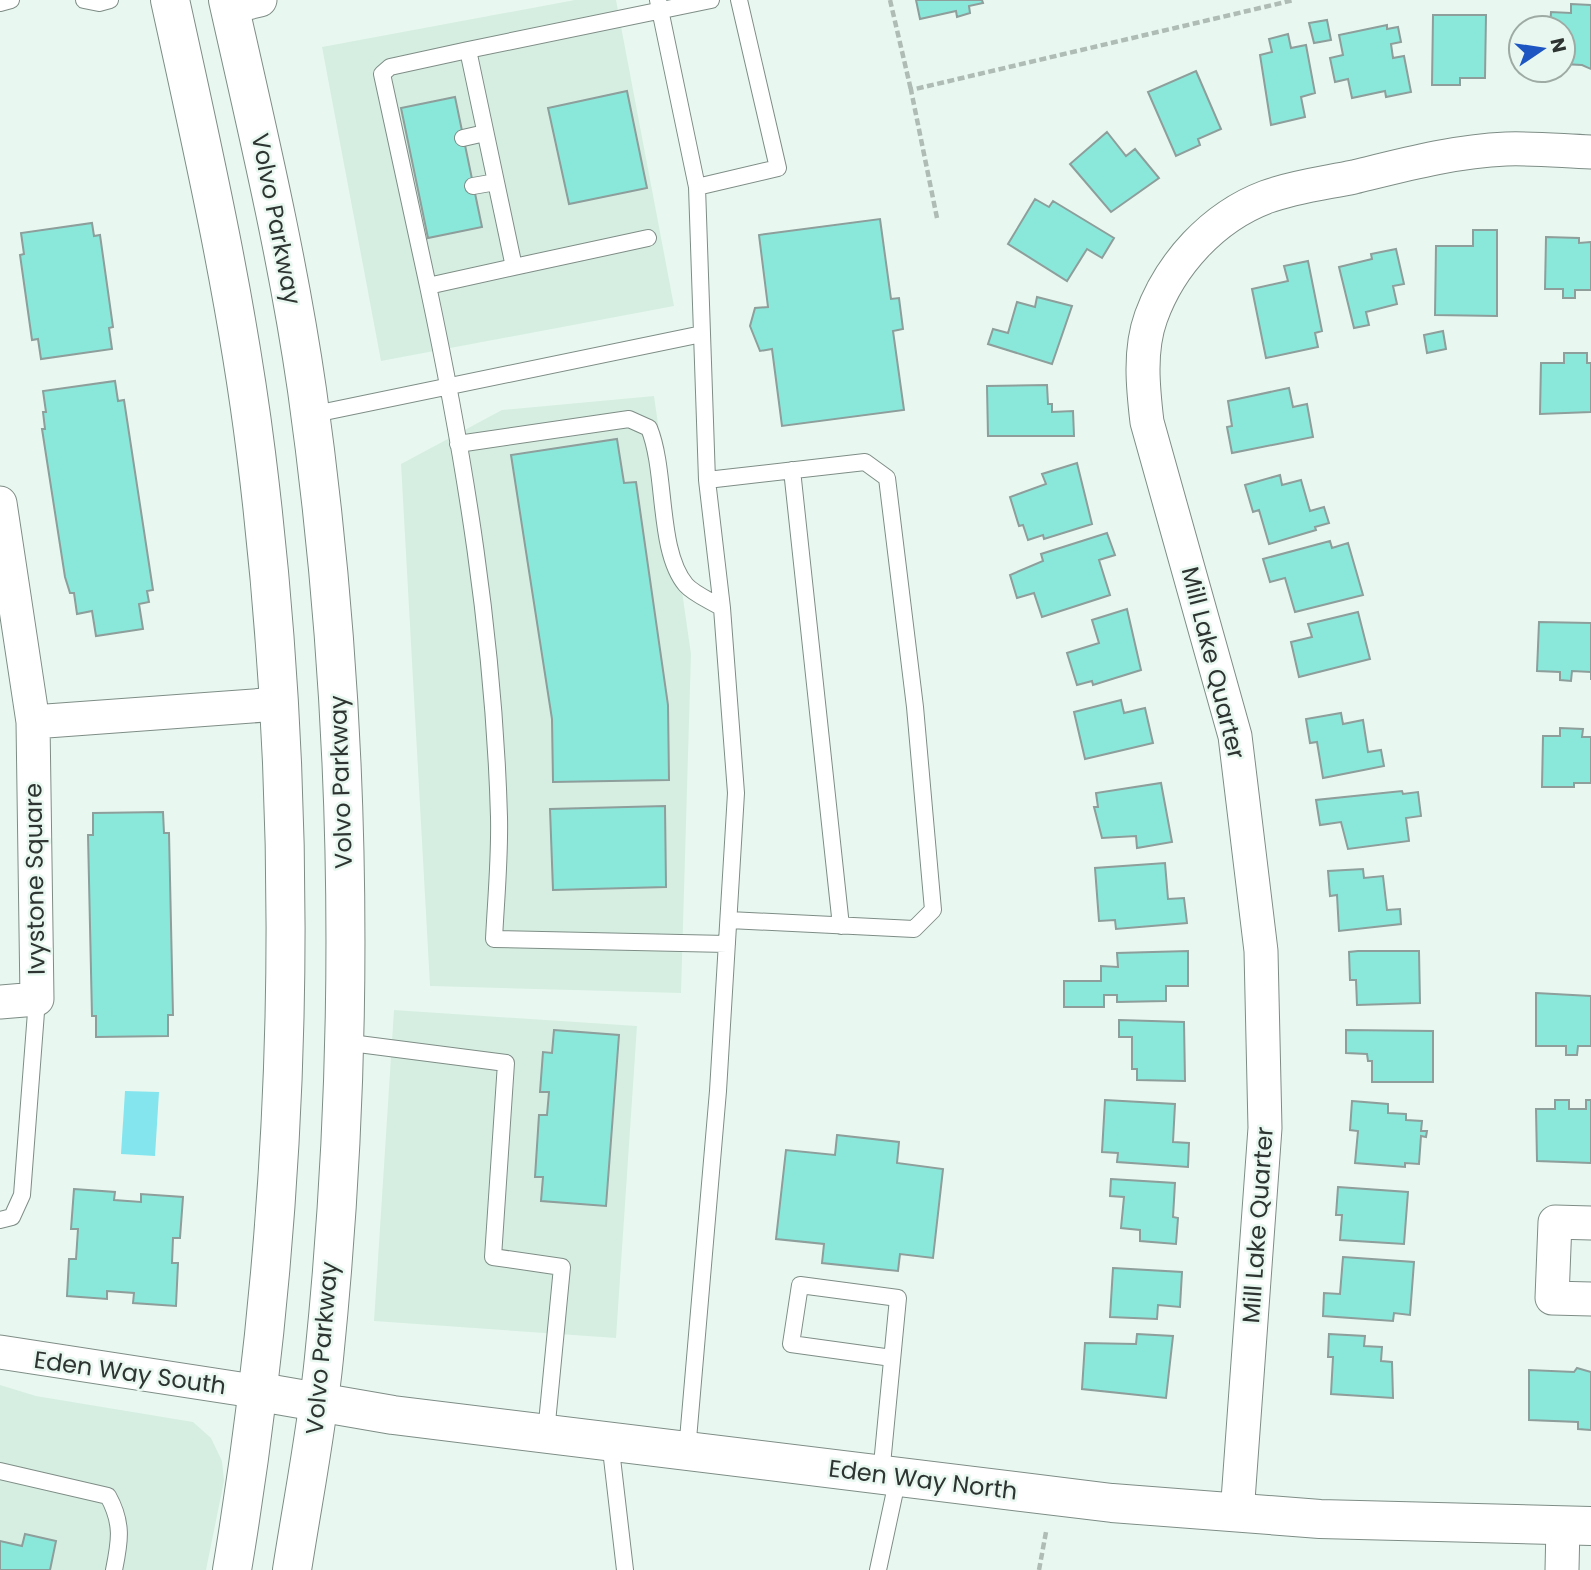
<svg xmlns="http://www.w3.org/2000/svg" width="1591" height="1570" viewBox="0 0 1591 1570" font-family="Poppins,sans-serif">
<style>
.built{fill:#d6eee2}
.water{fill:#84e5ee}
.building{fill:#8ae8db;stroke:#8d9e9b;stroke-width:2}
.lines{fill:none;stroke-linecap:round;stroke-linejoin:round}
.service-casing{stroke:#7e8d86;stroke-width:18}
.minor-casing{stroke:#7e8d86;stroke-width:35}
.tertiary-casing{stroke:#7e8d86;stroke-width:40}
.secondary-casing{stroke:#7e8d86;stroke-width:40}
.path{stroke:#afbcb5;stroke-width:4.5;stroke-dasharray:7 3.5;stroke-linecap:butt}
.service{stroke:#fff;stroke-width:16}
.minor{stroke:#fff;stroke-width:33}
.tertiary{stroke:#fff;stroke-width:38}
.secondary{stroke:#fff;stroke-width:38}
.labels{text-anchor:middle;stroke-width:5;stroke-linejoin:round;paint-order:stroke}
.street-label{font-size:24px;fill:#2e3431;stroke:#e8f8f0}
</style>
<rect width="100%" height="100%" fill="#e8f8f0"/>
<path class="built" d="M575,0H616L674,306L381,361L322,47Z
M654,396L691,654L681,993L430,986L401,464L502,410Z
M394,1010L637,1026L616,1338L374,1321Z
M0,1385L36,1396L193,1422L211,1438L222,1461L224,1481L206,1570H0Z"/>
<path class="water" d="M125,1091L159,1092L155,1156L121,1154Z"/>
<path class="building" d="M916,0H982L983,3L969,6L970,13L957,17L956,11L920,19Z
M1571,4L1591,5V69L1582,65L1563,64V28H1550L1551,12L1571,13Z
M1433,15H1486L1485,78H1460V85H1432Z
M1327,20L1331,40L1314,43L1309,23Z
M1387,25V29L1398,27L1401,42L1391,44L1393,58L1404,56L1411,92L1386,97L1385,91L1352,98L1348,79L1335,82L1330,58L1343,55L1339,35Z
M1288,34L1291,48L1306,45L1315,93L1301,97L1305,117L1271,125L1260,55L1272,52L1269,39Z
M1196,71L1221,129L1198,139L1200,145L1176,156L1148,92Z
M627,91L647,188L569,204L548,108Z
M455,97L482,227L428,238L401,108Z
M1107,132L1126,156L1135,149L1159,178L1111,212L1070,164Z
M1035,199L1049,207L1053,201L1114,238L1102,258L1087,249L1067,281L1008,244Z
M880,219L891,299L899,298L903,329L893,331L904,410L782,426L772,349L760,351L750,326L755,308L768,307L759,235Z
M92,223L94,236L100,235L113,327L109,328L112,349L41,359L38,339L32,340L20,255L24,254L21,233Z
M1473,230H1497V316L1435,315L1436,246H1473Z
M1546,237L1579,238V243L1591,242V290H1575V298H1563V289H1545Z
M1396,249L1404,284L1393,286L1397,304L1366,312L1369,325L1354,328L1339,267L1372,259L1371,254Z
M1308,261L1322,331L1315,333L1318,347L1266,358L1252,289L1288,281L1284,266Z
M1037,297L1072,306L1052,364L988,344L993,329L1008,333L1017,302L1035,307Z
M1443,331L1446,349L1427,353L1424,335Z
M1564,353H1587V363H1591V412L1540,414L1541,363H1564Z
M115,381L118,401L124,400L153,590L147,591L149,602L139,604L143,629L96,636L92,611L77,614L74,593H70L65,577L42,429H45L43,412H46L43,391Z
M1047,385L1048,404H1052V412L1073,411L1074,436H988L987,386Z
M1289,388L1293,407L1307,404L1313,437L1232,453L1227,427L1232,426L1228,401Z
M617,439L624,483L636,482L668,705L669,780L553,782L552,719L511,455Z
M1077,463L1092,524L1044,539L1043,535L1028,540L1023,525L1019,526L1010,497L1046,484L1042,474Z
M1280,475L1282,485L1301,480L1310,511L1324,507L1329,523L1315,527L1316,530L1269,544L1259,510L1253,512L1245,485Z
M1107,533L1115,555L1099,560L1110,595L1042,617L1034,593L1017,598L1010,575L1043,561L1041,554Z
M1330,541L1332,548L1348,543L1363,595L1295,612L1285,578L1270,582L1263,559Z
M1127,609L1141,670L1093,685L1092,681L1077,685L1067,653L1099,643L1092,620Z
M1358,612L1370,659L1299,677L1291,642L1312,637L1308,624Z
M1539,622L1591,623V680V672L1572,671L1571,681L1560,680V672L1537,671Z
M1121,700L1124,713L1145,708L1153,743L1085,759L1074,712Z
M1341,713L1343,724L1363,720L1368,752L1381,750L1384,766L1323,778L1317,742L1310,743L1306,719Z
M1560,728L1583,729L1582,737H1591V783H1574V787H1542L1543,736H1560Z
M1161,783L1172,842L1137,848L1136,836L1102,838L1094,807H1098L1096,793Z
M1402,791L1403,794L1418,792L1421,816L1406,818L1409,841L1348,849L1341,822L1320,825L1316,800Z
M665,806L666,887L553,890L550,809Z
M163,812L164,833H169L173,1015H168V1036L96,1037V1016H92L88,835H93V813Z
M1165,863L1168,899L1184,898L1187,923L1116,929L1115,920L1099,921L1095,868Z
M1363,869L1364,878L1383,876L1387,910L1400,909L1401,924L1339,931L1337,895L1330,896L1328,871Z
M1188,951V986H1166V1001L1117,1002V995H1104V1007H1064V981H1101V966L1118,967L1117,953Z
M1358,951H1419L1420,1003L1357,1005L1356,980H1350L1349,952Z
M1536,993L1591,996V1046H1578L1577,1055H1566V1046H1536Z
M1119,1020L1184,1022L1185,1081L1137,1080V1069H1132V1037H1119Z
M554,1030L619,1035L606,1206L541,1201L543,1177H535L539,1115H547L549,1092H540L543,1052L552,1053Z
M1346,1030L1433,1031V1082H1372V1061H1368L1367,1054L1346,1053Z
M1105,1100L1175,1104L1173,1142L1189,1143L1188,1167L1117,1162L1118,1153L1102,1152Z
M1555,1100H1569V1109H1586V1100H1591V1163L1537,1161L1536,1109H1555Z
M1352,1101L1388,1104V1113L1406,1114V1120L1422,1121L1421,1131H1427L1426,1137L1421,1136L1419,1164L1405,1163V1167L1355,1163L1358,1131L1350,1130Z
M837,1135L899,1142L897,1163L943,1169L933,1258L900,1254L898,1271L822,1263L824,1244L776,1239L786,1150L835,1155Z
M1111,1179L1175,1183L1173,1217L1178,1218L1176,1244L1140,1241V1230L1121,1228L1124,1197L1110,1196Z
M1338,1187L1408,1192L1404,1244L1340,1240L1342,1215H1336Z
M74,1189L115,1192L114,1200L141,1202V1194L183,1197L180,1238H173L172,1263H178L176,1306L133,1303L134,1293L107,1291V1299L67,1296L69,1259H76L78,1229H71Z
M1343,1257L1414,1262L1410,1315L1394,1313L1393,1321L1323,1316L1324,1293L1340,1294Z
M1113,1268L1182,1272L1180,1307L1158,1305L1157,1319L1110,1317Z
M1137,1334L1173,1336L1166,1398L1082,1389L1085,1343L1136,1344Z
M1329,1334L1365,1336L1364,1346L1382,1347L1381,1361L1392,1362L1393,1398L1331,1394L1333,1357H1328Z
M1577,1368L1591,1372V1430L1578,1429V1422L1529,1420V1370L1574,1372Z
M25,1534L56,1541L50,1570H0V1541L22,1546Z"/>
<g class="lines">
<defs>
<path id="service" d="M84,0L99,3L110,0
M658,0L697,187L707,480L722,608L736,793L718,1091L687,1451
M711,0L468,50L514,267L428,286C465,460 494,639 499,817C500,857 496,899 494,939L727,944
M0,3L11,0
M463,138L485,133
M473,186L496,182
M697,187L778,168L739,0
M514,267L648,238
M428,286L382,74L390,67L468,50
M310,415L702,334
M458,444L629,419L649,428C667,472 657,551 686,585C694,594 711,601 722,608
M792,470L841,926
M707,480L865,462L887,478L915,707L933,910L914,929L729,920
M343,1042L506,1063L493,1257L562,1267L546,1433
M0,1220L12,1217L22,1195L37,999
M610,1441L625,1570
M0,1471L108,1496C123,1523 120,1541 114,1570
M881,1475L898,1298L800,1285L791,1344L892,1358
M878,1570L898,1477"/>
<path id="minor" d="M230,7L260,0
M0,503L33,722L37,999L0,1002
M33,722L279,704
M1591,1223L1555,1222L1552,1298L1591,1299
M0,1352L260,1392
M1237,1514L1265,1128L1261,951L1235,736L1147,422C1143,388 1139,350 1151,317C1170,264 1213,217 1266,197C1293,187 1325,183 1354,177C1403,165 1455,151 1506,149C1534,148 1563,151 1591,152
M1562,1570L1563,1525"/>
<path id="tertiary" d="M260,1392L393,1415L1112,1503L1320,1519L1591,1526"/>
<path id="secondary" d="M170,0C203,150 237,300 256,453C303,829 294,1197 232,1570
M228,0C257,129 288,258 307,390C352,710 357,1036 324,1358C317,1429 303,1499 292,1570"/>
</defs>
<use href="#service" class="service-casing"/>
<use href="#minor" class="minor-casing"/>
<use href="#tertiary" class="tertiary-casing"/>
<use href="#secondary" class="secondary-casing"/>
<path class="path" d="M890,0L911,90
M937,218L911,90L1294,0
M1039,1570L1046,1532"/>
<use href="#service" class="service"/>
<use href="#minor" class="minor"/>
<use href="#tertiary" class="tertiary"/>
<use href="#secondary" class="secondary"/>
</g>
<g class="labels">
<g class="street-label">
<text transform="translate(276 219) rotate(79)" y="8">Volvo Parkway</text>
<text transform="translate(1213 663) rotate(76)" y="8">Mill Lake Quarter</text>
<text transform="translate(341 782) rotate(-92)" y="8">Volvo Parkway</text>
<text transform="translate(35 879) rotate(-91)" y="8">Ivystone Square</text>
<text transform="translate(1258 1225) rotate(-86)" y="8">Mill Lake Quarter</text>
<text transform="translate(322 1348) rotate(-85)" y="8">Volvo Parkway</text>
<text transform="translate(130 1373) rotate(8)" y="8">Eden Way South</text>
<text transform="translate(923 1480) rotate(7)" y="8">Eden Way North</text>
</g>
</g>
<g transform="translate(1542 49) rotate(77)"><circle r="33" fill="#e8f8f0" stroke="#9eaaa4" stroke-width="2"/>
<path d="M0-5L12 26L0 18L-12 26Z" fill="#1d55c2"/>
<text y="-10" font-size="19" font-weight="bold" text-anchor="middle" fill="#2e3431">N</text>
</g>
</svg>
